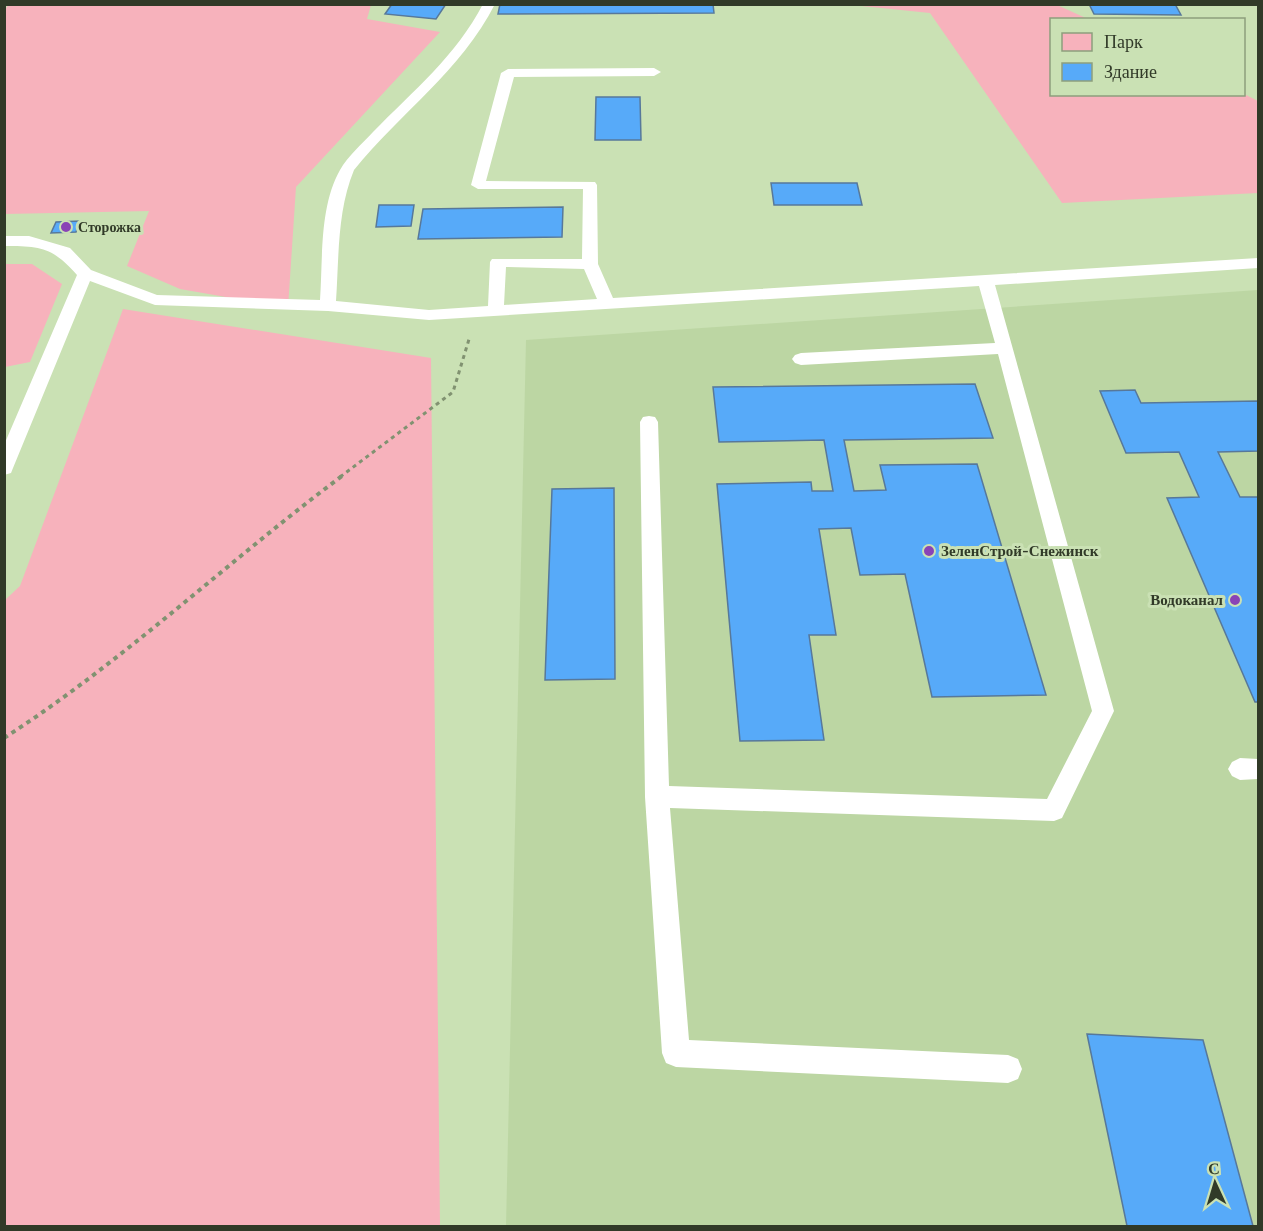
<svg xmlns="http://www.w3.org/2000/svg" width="1263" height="1231" viewBox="0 0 1263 1231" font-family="'Libre Baskerville',serif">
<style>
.built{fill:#bcd6a3}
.green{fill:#f7b2bc}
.building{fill:#57aaf9;stroke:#57789a;stroke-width:1.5}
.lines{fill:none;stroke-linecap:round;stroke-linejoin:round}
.path-far1{stroke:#819271;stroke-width:3;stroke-dasharray:4 4;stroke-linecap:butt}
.path{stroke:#819271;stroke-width:4;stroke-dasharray:4.5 4.5;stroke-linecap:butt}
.service{fill:#fff;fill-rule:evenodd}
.poi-dot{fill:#8943b6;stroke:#cae1b4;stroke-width:2}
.labels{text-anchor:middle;stroke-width:6;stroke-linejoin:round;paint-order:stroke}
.far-poi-label{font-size:14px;font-weight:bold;fill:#313a28;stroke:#cae1b4;text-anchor:start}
.poi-label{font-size:15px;font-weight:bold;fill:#313a28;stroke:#cae1b4;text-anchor:start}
</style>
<rect width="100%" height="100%" fill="#cae1b4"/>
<path class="built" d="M1258,290V1226H506L526,340Z"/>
<path class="green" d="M8,5H371L367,19L440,32L296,187L288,308L180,289L127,266L149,211L5,214L4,12Z
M852,5H1057L1088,19L1052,20V94H1244L1258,101V193L1062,203L930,13Z
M5,264H32L62,284L30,362L5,367Z
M123,309L431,358L440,1226H5V600L20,586Z"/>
<path class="building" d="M392,4H446L436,19L385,14Z
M500,4H713L714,13L498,14Z
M1089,4H1175L1181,15L1094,14Z
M596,97H640L641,140H595Z
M771,183H857L862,205H774Z
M379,205H414L411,226L376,227Z
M563,207L562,237L418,239L423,209Z
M80,221L76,232L51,233L56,222Z
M975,384L993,438L844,440L854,491L886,490L880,465L977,464L1046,695L932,697L905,574L860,575L851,528L819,529L836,635H809L824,740L740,741L717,484L811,482L812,491H833L824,440L719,442L713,387Z
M1135,390L1141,403L1258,401V451L1218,452L1240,497H1258V702H1255L1167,498L1199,497L1179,452L1126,453L1100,391Z
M614,488L615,679L545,680L552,489Z
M1087,1034L1203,1040L1253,1226H1127Z"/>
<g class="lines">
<path class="path-far1" d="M340,477L453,392L470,336"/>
<path class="path" d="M4,738C124,661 228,561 342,476"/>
<path class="service" d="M483,4H495C461,71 400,113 354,170C337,211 339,258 336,301L429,310L488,306L490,262L492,259H582L583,189H478L471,185L501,73L508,69L654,68L661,72L654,76L514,77L486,181L595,182L597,185L598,264L613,298L1258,258V268L995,285L1114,711L1062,818L1054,821L670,808L689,1040L1008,1055L1018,1059L1022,1069L1018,1079L1008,1083L676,1067L666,1063L662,1053L645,797L640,422L643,417L649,416L655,417L658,422L669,786L1047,799L1092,711L998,354L801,365L795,363L792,359L795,355L801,353L995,343L979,286L429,320L328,311L155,305L90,281L13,468L11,473L4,475V445L77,275C52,247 41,246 4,246V236H29L70,248L91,270L157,295L320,300C323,259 319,207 340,170C348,156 362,144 373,132C413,91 456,56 483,4ZM506,267L584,269L597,299L504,305Z
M1240,758L1258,759V779L1240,780L1232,776L1228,769L1232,762Z"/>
</g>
<g class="poi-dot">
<circle cx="66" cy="227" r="6"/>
<circle cx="929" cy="551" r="6"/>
<circle cx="1235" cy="600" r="6"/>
</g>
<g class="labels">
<g class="far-poi-label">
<text x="78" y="232">Сторожка</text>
</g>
<g class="poi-label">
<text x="941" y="556">ЗеленСтрой-Снежинск</text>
<text x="1223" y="605" text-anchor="end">Водоканал</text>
</g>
</g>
<rect width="1263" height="1231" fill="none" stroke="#313a28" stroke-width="12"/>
<rect x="1050" y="18" width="195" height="78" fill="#cae1b4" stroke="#8d9e7c" stroke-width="1.5"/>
<rect x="1062" y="33" width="30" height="18" fill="#f7b2bc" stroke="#8d9e7c" stroke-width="1.5"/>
<text x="1104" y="48" font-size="18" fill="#313a28">Парк</text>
<rect x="1062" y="63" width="30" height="18" fill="#57aaf9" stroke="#8d9e7c" stroke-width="1.5"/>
<text x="1104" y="78" font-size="18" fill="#313a28">Здание</text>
<g transform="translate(1215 1183) rotate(356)" stroke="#cae1b4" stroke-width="4.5" paint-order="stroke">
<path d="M0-4.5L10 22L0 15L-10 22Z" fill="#313a28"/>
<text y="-9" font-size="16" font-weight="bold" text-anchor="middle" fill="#313a28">С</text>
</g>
</svg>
